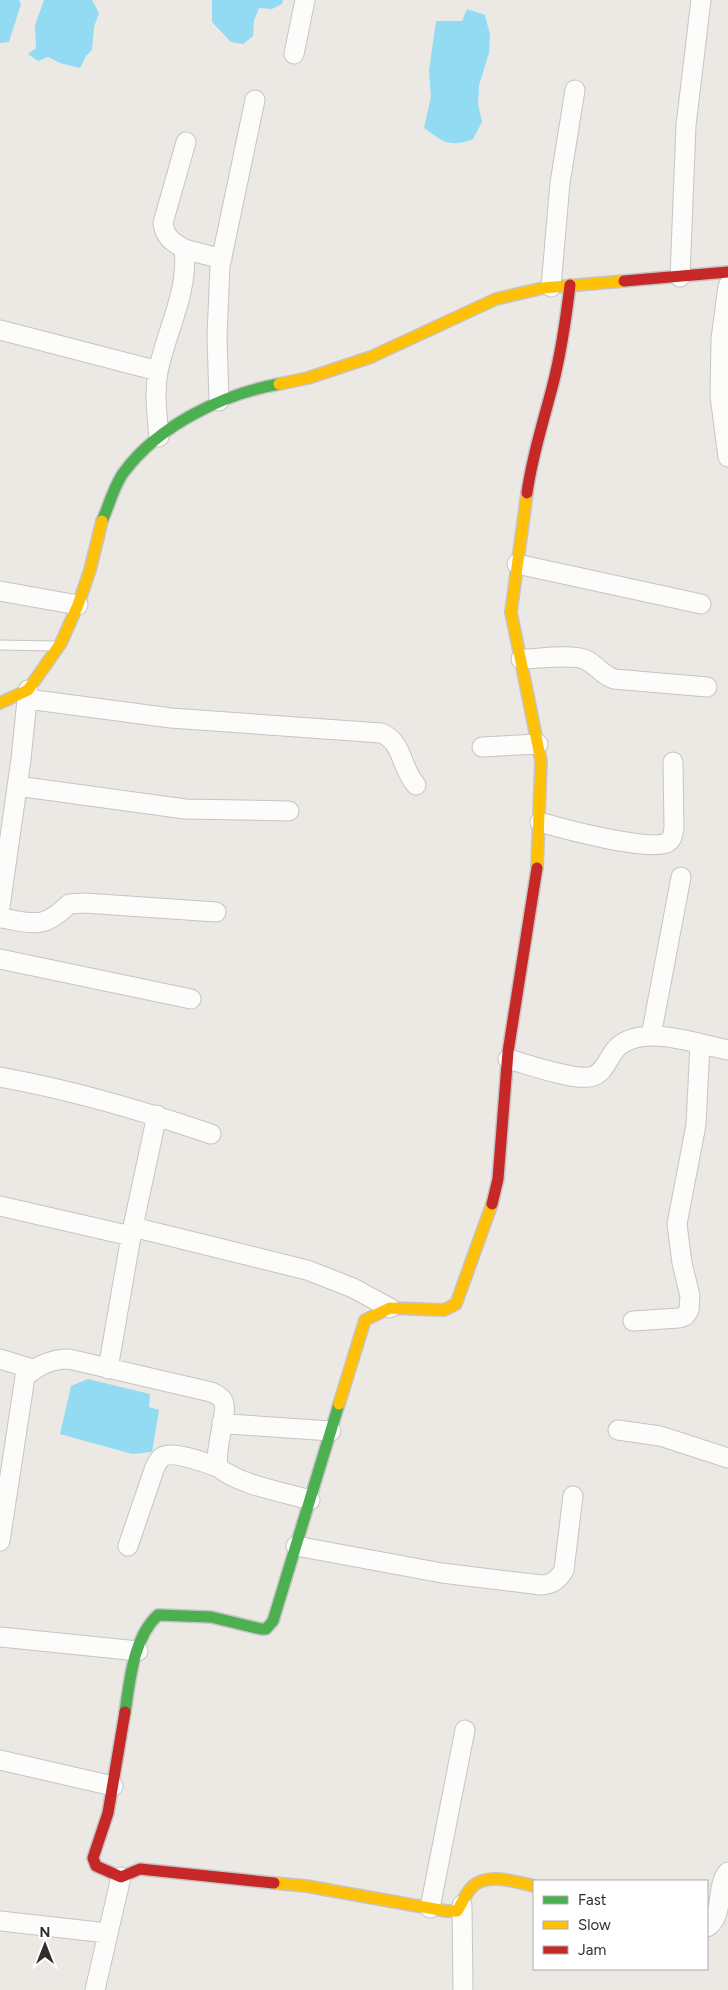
<svg xmlns="http://www.w3.org/2000/svg" width="728" height="1990" viewBox="0 0 728 1990" font-family="Figtree,sans-serif">
<style>
.water{fill:#92dbf3}
.lines{fill:none;stroke-linecap:round;stroke-linejoin:round}
.lane-casing{stroke:#c6c4c5;stroke-width:11}
.street-casing{stroke:#c6c4c5;stroke-width:21}
.fast-casing{stroke:#c6c4c5;stroke-width:14}
.slow-casing{stroke:#c6c4c5;stroke-width:14}
.jam-casing{stroke:#c6c4c5;stroke-width:14}
.lane{stroke:#fcfcfb;stroke-width:9}
.street{stroke:#fcfcfb;stroke-width:19}
.fast{stroke:#4caf50;stroke-width:11}
.slow{stroke:#ffc107;stroke-width:11}
.jam{stroke:#c62828;stroke-width:11}
</style>
<rect width="100%" height="100%" fill="#ece8e4"/>
<path class="water" d="M0,0H19L21,4L9,42L0,43Z
M44,0H92L99,13L94,27L92,50L86,56L80,68L60,63L48,57L38,61L28,54L36,48L35,25Z
M212,0H283L282,4L272,9L259,8L254,21L253,36L243,44L231,42L212,22Z
M467,9L485,15L490,35L489,53L479,85L478,104L482,122L473,139C450,148 443,142 424,128L431,97L429,71L436,21H462Z
M88,1379L150,1394L149,1407L159,1410L152,1452L132,1454L60,1434L71,1386Z"/>
<g class="lines">
<defs>
<path id="lane" d="M0,645L53,646"/>
<path id="street" d="M294,54L305,0
M184,249L222,259
M680,277L686,125L701,0
M728,286L721,339L720,396L728,457
M551,287L560,183L575,90
M0,330L158,371
M219,401L217,336L220,266L255,100
M159,437C157,415 154,393 158,372C166,331 189,292 184,249C173,242 165,238 163,223L186,142
M517,564L701,604
M0,591L78,605
M521,659C537,659 576,653 588,661C598,667 603,675 614,679L707,687
M27,699L171,718L381,733C403,741 401,769 416,785
M482,747L538,744
M17,786L185,809L289,811
M540,822C560,828 653,853 668,842C673,839 673,833 674,828L673,762
M0,907L21,759L28,690
M0,918C34,923 43,930 69,904L85,903L216,912
M0,959L191,999
M651,1036L681,877
M508,1059C527,1064 571,1080 590,1077C603,1075 608,1059 615,1050C639,1022 698,1044 728,1050
M0,1077C73,1090 141,1110 211,1134
M0,1206L131,1236
M133,1227L307,1270L353,1288L390,1308
M633,1321L679,1318L685,1316L689,1310L690,1296L682,1263L677,1224L696,1125L700,1044
M0,1359L33,1369
M108,1369L131,1236L157,1115
M222,1422L229,1424L331,1431
M618,1430L660,1436L728,1458
M0,1541L25,1377C38,1365 51,1359 69,1359L211,1392C215,1394 221,1396 223,1401C229,1411 214,1447 218,1467C239,1485 283,1492 310,1500
M128,1546L155,1467C157,1464 159,1459 162,1457C173,1450 205,1463 218,1467
M296,1546L442,1573L541,1585C553,1584 558,1580 564,1570L573,1496
M0,1637L138,1651
M0,1760L113,1786
M462,1905L463,1990
M430,1908L465,1730
M0,1921L107,1933
M707,1927C725,1916 715,1886 728,1872
M95,1990L121,1877"/>
<path id="fast" d="M102,521C109,506 114,485 124,472C159,425 223,394 279,384
M125,1712C130,1680 133,1638 158,1615L211,1617L261,1629H266L273,1621L339,1404"/>
<path id="slow" d="M279,384L308,378L371,357L496,299L543,288L624,281
M527,493L511,612L541,761L537,868
M0,703L28,690L61,643L78,605L90,570L102,521
M339,1404L365,1320L390,1308L444,1310L456,1304L492,1204
M274,1883L306,1886L446,1911H457C462,1904 465,1894 472,1887C487,1872 516,1882 534,1886"/>
<path id="jam" d="M624,281L728,272
M527,493C532,456 543,423 552,388C561,354 566,319 570,285
M492,1204L498,1179L508,1052L537,868
M125,1712L108,1813L93,1858L96,1866L121,1877L140,1869L274,1883"/>
</defs>
<use href="#lane" class="lane-casing"/>
<use href="#street" class="street-casing"/>
<use href="#fast" class="fast-casing"/>
<use href="#slow" class="slow-casing"/>
<use href="#jam" class="jam-casing"/>
<use href="#lane" class="lane"/>
<use href="#street" class="street"/>
<use href="#fast" class="fast"/>
<use href="#slow" class="slow"/>
<use href="#jam" class="jam"/>
</g>
<rect x="533" y="1880" width="175" height="90" fill="#ffffff" stroke="#ababab"/>
<rect x="543" y="1896" width="25" height="8" fill="#4caf50" stroke="#ababab"/>
<text x="578" y="1905" font-size="15" fill="#2e2e2e">Fast</text>
<rect x="543" y="1921" width="25" height="8" fill="#ffc107" stroke="#ababab"/>
<text x="578" y="1930" font-size="15" fill="#2e2e2e">Slow</text>
<rect x="543" y="1946" width="25" height="8" fill="#c62828" stroke="#ababab"/>
<text x="578" y="1955" font-size="15" fill="#2e2e2e">Jam</text>
<g transform="translate(45 1945)" stroke="#ffffff" stroke-width="4" paint-order="stroke">
<path d="M0-4L9 19L0 12L-9 19Z" fill="#2e2e2e"/>
<text y="-8" font-size="14" font-weight="bold" text-anchor="middle" fill="#2e2e2e">N</text>
</g>
</svg>
